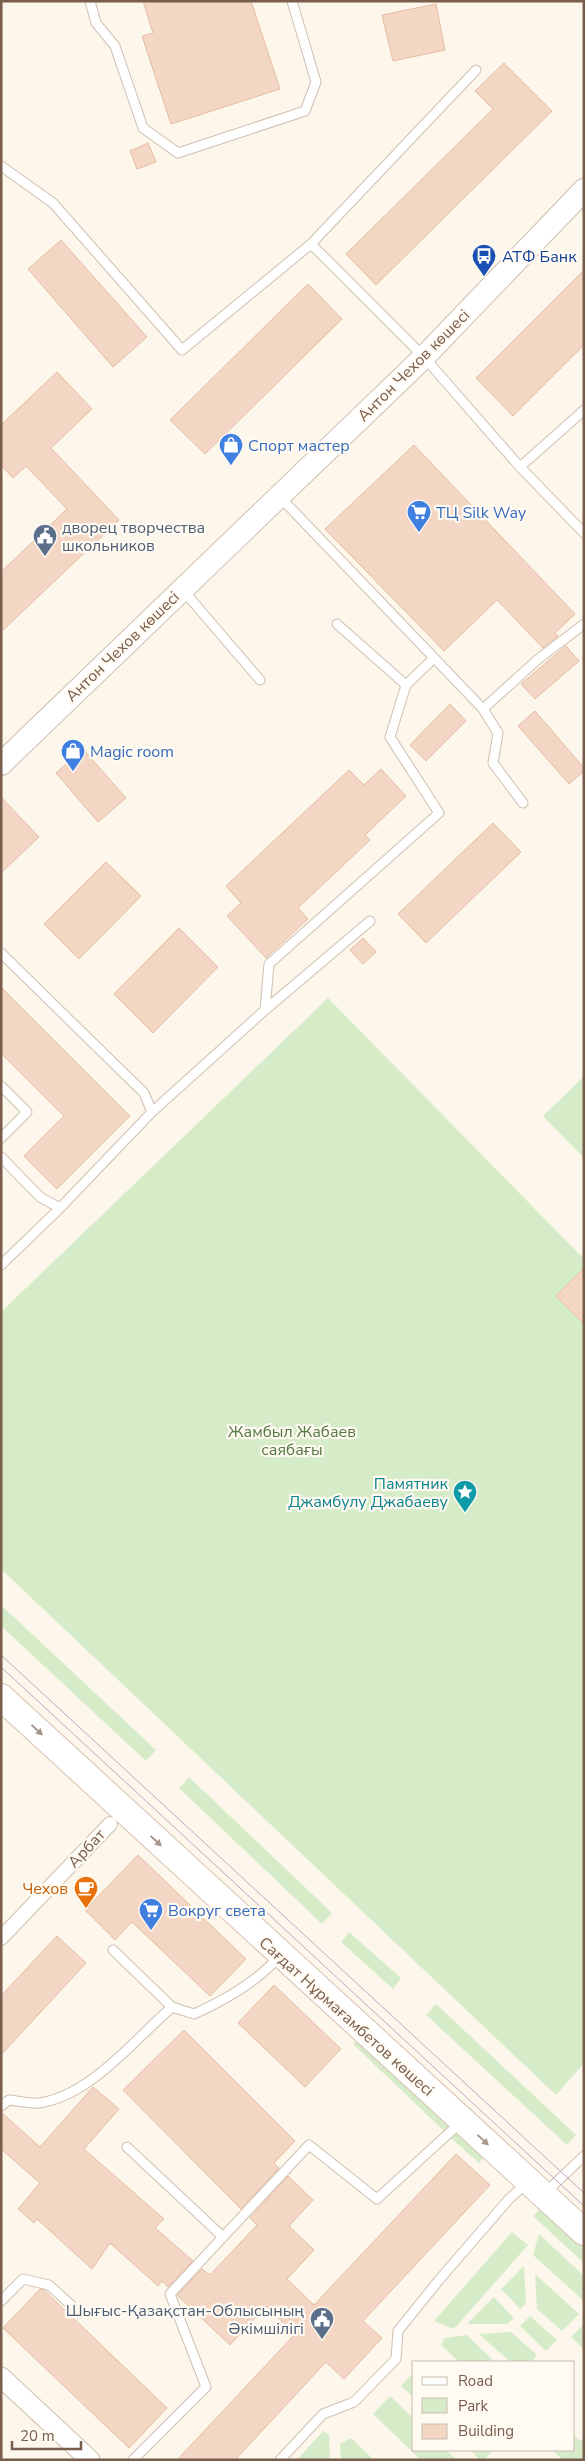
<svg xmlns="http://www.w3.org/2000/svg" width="585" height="2461" viewBox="0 0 585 2461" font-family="'Nunito Sans',sans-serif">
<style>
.green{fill:#d6ecc9}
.building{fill:#f3d6c3;stroke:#e5bda3}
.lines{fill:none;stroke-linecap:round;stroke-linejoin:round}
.service-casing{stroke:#d0bfb0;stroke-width:11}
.pedestrian-casing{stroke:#d0bfb0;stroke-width:16}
.minor-casing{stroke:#d0bfb0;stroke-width:21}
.tertiary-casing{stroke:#d0bfb0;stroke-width:24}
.secondary-casing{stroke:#d6c1b0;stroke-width:28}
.service{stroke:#fff;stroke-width:9}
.pedestrian{stroke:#fff;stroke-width:14}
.minor{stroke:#fff;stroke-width:19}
.tertiary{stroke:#fff;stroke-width:22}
.secondary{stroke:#fff;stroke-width:26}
.tram{stroke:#baa8c9;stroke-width:1}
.oneway{fill:#a8968b}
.labels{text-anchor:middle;stroke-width:4.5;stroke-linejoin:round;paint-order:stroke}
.transit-label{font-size:16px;fill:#164399;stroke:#fffaf2;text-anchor:start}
.street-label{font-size:16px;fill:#795d4d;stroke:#fffaf2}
.shop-label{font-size:16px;fill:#366cbe;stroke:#fffaf2;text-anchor:start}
.service-label{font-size:16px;fill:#4e5e75;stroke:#fffaf2;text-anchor:start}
.park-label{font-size:16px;fill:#527941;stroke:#fffaf2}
.culture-label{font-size:16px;fill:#0d838f;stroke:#fffaf2;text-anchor:end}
.food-label{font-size:16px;fill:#c56008;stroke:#fffaf2;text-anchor:end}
</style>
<rect width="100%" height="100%" fill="#fdf6eb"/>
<path class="green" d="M328,998L584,1259V2063L556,2095L1,1569V1312Z
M584,1076V1158L543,1116Z
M1,1605L156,1750L146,1761L1,1626Z
M189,1777L332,1913L322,1924L179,1788Z
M349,1932L401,1978L393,1989L341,1942Z
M436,2004L576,2135L567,2145L426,2015Z
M363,2035L455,2119L444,2131L353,2044Z
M462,2126L489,2151L479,2163L451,2138Z
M545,2204L584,2240V2263L533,2216Z
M512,2232L528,2245L454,2329L434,2321Z
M539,2234L584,2276V2301L533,2255Z
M524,2266L526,2303L520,2309L501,2289Z
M535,2274L579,2314L562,2331L537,2309Z
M494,2297L514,2318L507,2324H467Z
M530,2316L557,2340L546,2351L520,2326Z
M584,2324V2349L571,2337Z
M511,2332L537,2355L531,2362H510L479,2334Z
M467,2335L495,2362H459L441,2345L445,2338Z
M414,2372V2398L401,2386Z
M390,2396L414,2419V2450H446L457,2460H421L373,2414Z
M323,2431L329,2435L330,2460H297Z
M574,2435L580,2441L584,2438V2460H563L552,2450H574Z
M351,2438L374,2460H341L340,2444Z
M470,2450H493L484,2460H480Z"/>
<path class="building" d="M143,1H251L280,89L171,124L142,36L153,33Z
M436,4L445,50L393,61L382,15Z
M504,63L552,111L376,285L346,254L493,109L475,91Z
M148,143L156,162L137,169L130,151Z
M61,240L147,337L113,367L28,269Z
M584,270V345L513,416L476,378Z
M308,284L342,319L205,454L170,420Z
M57,372L92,409L51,448L119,520L1,632V572L67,509L26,466L13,478L1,465V425Z
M414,445L575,614L555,633L558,636L543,648L497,600L444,651L325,529Z
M566,646L579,661L535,699L521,684Z
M450,704L466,721L426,761L410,745Z
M535,711L584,768V771L569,784L518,726Z
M83,749L126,798L98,822L56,773Z
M381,769L406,796L365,835L370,840L298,908L308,919L266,958L227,916L241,903L226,886L349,770L364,785Z
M1,797L39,837L1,873Z
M493,823L521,852L426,943L398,914Z
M106,862L141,896L79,959L44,924Z
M179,928L218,967L153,1033L114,994Z
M363,938L376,952L363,964L350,950Z
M1,987L130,1116L57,1189L24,1156L64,1116L1,1053Z
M584,1268V1324L556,1296Z
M138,1855L246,1959L210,1996L132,1922L115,1940L85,1910Z
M57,1936L86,1963L1,2055V1996Z
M274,1985L341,2049L305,2087L238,2023Z
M184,2030L295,2141L274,2163L279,2168L241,2209L123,2090Z
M93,2087L119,2109L84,2149L164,2219L155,2228L193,2261L168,2287L162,2281L158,2286L110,2243L92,2269L37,2219L34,2223L18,2209L40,2183L1,2149V2112L40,2147Z
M456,2154L490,2185L363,2321L382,2338L344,2379L326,2362L235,2460H177L295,2334L266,2306L230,2345L177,2295L202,2269L210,2275L257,2225L250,2218L288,2176L313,2200L289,2226L314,2250L287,2279L314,2305Z
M40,2289L44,2290L167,2408L129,2448L3,2328Z"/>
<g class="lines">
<defs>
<path id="service" d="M90,1L96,23L115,46L143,128L178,153L305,111L316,82L292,1
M1,166L53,203L182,350L311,244L424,357L520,467L584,533
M311,244L476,70
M520,467L584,410
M279,496L483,709L537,660L584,624
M182,589L260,680
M337,624L406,685
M483,709L498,733L493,763L523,803
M1,953L144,1093L152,1112
M265,1010L269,964L439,813L390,737L406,685L433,659
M1,1086L27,1112L1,1138
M1,1157L40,1197L60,1208
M1,1265L60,1208L152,1112L265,1010L370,921
M113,1950L172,2007
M1,2106L9,2100C19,2101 30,2104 40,2103C91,2095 134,2040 172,2007L194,2014C225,2000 258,1982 280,1955
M127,2147L223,2237L309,2145L377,2199L460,2123
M545,2193L584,2156
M1,2301L23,2279L49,2285L71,2305
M133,2460L206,2387L170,2294L223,2237
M280,2460L323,2414L354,2402L396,2359L398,2331L439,2280L509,2199L528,2182"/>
<path id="pedestrian" d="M1,1938L110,1824"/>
<path id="minor" d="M1,2377L90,2460"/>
<path id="tertiary" d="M1,764L424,357L584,190"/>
<path id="secondary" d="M1,1697L584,2232"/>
</defs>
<use href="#service" class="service-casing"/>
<use href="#pedestrian" class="pedestrian-casing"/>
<use href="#minor" class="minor-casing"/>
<use href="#tertiary" class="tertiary-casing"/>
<use href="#secondary" class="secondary-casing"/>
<use href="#service" class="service"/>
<use href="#pedestrian" class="pedestrian"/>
<use href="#minor" class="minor"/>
<use href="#tertiary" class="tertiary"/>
<use href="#secondary" class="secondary"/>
<path class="tram" d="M1,1655L584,2193
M1,1667L584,2206"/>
</g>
<defs><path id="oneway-solid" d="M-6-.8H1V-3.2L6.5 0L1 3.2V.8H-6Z" transform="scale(1.25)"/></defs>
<g class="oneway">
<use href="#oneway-solid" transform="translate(37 1730) rotate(43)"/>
<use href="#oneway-solid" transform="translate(156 1841) rotate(43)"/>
<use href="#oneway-solid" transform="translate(483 2140) rotate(43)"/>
</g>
<defs>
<symbol id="bus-pin" viewBox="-11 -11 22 30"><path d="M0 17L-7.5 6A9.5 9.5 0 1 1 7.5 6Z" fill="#1a4fb4" stroke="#fffaf2"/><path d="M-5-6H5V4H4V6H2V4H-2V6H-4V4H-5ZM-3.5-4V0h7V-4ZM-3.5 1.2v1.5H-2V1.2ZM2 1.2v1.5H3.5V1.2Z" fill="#fff"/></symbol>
<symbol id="shop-pin" viewBox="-11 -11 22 30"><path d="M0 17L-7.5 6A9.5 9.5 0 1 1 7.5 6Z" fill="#3f7fe0" stroke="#fffaf2"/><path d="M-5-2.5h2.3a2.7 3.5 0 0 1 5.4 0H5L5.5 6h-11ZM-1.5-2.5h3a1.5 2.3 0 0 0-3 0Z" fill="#fff"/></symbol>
<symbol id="supermarket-pin" viewBox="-11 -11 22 30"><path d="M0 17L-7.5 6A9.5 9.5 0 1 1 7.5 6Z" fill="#3f7fe0" stroke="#fffaf2"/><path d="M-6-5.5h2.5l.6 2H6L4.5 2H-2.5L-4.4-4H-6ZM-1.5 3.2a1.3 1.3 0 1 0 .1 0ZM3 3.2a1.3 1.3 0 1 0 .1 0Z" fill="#fff"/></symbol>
<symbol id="civic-pin" viewBox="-11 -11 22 30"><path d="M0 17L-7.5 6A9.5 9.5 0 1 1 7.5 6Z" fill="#5c6f8a" stroke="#fffaf2"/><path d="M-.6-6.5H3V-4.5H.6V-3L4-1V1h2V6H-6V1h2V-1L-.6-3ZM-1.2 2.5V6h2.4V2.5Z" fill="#fff"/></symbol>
<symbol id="sight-pin" viewBox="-11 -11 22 30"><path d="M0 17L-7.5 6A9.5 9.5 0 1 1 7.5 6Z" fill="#0f9aa8" stroke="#fffaf2"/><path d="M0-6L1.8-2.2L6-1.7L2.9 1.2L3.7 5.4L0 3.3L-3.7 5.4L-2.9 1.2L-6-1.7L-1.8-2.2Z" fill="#fff"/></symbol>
<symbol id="cafe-pin" viewBox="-11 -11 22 30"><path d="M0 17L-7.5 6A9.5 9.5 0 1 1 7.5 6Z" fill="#e8710a" stroke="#fffaf2"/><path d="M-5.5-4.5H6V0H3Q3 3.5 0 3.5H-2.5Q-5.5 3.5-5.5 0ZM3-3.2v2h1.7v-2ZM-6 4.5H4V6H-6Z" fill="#fff"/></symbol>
</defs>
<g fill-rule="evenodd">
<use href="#bus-pin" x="470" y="242" width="28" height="38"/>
<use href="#shop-pin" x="217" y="431" width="28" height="38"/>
<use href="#supermarket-pin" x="405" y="498" width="28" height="38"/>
<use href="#civic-pin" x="31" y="522" width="28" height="38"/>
<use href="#shop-pin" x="59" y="737" width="28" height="38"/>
<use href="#sight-pin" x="451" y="1478" width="28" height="38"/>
<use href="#cafe-pin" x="72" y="1874" width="28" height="38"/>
<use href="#supermarket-pin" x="137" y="1896" width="28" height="38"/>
<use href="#civic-pin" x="308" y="2305" width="28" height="38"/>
</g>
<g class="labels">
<g class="transit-label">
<text x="502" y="262">АТФ Банк</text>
</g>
<g class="street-label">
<text transform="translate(413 365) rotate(-45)" y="6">Антон Чехов көшесі</text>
<text transform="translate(122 646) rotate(-44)" y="6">Антон Чехов көшесі</text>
<text transform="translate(86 1848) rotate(-47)" y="6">Арбат</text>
<text transform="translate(347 2016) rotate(42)" y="6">Сағдат Нұрмағамбетов көшесі</text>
</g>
<g class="shop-label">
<text x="248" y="451">Спорт мастер</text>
<text x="436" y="518">ТЦ Silk Way</text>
<text x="90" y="757">Magic room</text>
<text x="168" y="1916">Вокруг света</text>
</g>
<g class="service-label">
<text x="62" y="533">дворец творчества<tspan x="62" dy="18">школьников</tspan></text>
<text x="304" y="2316" text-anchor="end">Шығыс-Қазақстан-Облысының<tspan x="304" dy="18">Әкімшілігі</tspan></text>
</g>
<g class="park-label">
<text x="292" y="1437">Жамбыл Жабаев<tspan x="292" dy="18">саябағы</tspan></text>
</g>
<g class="culture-label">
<text x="448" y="1489">Памятник<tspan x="448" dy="18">Джамбулу Джабаеву</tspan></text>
</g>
<g class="food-label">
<text x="68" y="1894">Чехов</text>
</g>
</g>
<rect width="585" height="2461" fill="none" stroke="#795d4d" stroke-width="5"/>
<rect x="412" y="2361" width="162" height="90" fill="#fffaf2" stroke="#c9bbb0"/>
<rect x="422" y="2377" width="25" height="8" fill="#ffffff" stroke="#c9bbb0"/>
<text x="458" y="2386" font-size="15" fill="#795d4d">Road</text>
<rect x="422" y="2398" width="25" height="15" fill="#d6ecc9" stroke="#c9bbb0"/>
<text x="458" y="2411" font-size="15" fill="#795d4d">Park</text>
<rect x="422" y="2424" width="25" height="15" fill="#f3d6c3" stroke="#c9bbb0"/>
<text x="458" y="2436" font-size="15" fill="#795d4d">Building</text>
<path d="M12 2441v8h69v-8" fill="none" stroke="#795d4d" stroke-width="2.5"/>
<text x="20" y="2441" font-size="15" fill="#795d4d" stroke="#fffaf2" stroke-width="4" paint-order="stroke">20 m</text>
</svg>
